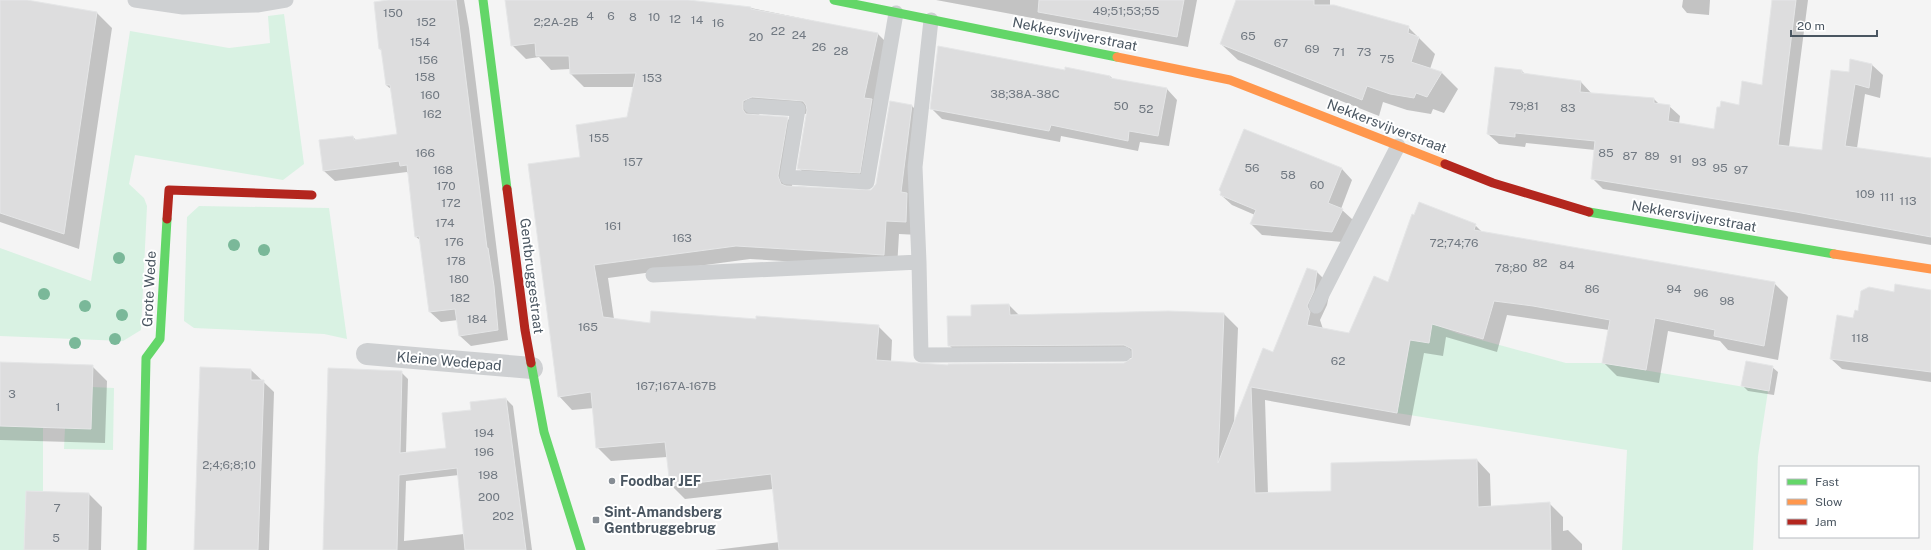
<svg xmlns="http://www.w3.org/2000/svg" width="1931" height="550" viewBox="0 0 1931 550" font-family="'Public Sans',sans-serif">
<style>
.green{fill:#d9f2e3}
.shadow{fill:#0003;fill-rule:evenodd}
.building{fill:#ddddde;stroke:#e5e6e7}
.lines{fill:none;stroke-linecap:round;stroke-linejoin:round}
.lane{stroke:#ced0d2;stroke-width:15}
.street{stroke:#ced0d2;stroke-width:22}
.fast{stroke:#63d668;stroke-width:9}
.slow{stroke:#ff974d;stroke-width:9}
.jam{stroke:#b3261e;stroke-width:9}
.tree{fill:#7ab899}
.poi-dot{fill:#868d94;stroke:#fff;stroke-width:1.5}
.labels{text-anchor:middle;stroke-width:4;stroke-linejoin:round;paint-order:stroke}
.number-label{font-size:12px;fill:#707881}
.street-label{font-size:14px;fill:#4a5661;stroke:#fff}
.poi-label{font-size:14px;font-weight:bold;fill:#4a5661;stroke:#fff;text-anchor:start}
</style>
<rect width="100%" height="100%" fill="#f4f4f4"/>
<path class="green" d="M284,14L304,164L283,180L135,155L129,184L144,198L147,206L141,330L123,341L0,336V248L91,281L130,31L229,48L270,43L268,16Z
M199,206L329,208L347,339L324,334L194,328L184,321L187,217Z
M1415,317L1459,334L1566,363H1602L1768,391L1758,456L1753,550H1622L1627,450L1397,413Z
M92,387L114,388L113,450L64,449L65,428Z
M0,426L43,427V492L26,491L24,550H0Z"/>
<path class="shadow" d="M0,0H24L97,13L112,28L79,249L0,222Z
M396,0H464L469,28L508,340L471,346L460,336L458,320L441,322L430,312L421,241L415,236L409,175L407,172L335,181L324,171L353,137L357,141L398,135L392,90L386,85L382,51L380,49Z
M511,0H674L751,8L878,34L892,48L873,186L812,182L799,168L807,114L765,110L757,116L787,118L801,132L792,186L872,191L877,184L911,105L925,119L915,202L919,235L899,234L897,268L750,259L608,278L614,319L651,324L757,320L878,326L892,340L891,362L949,366L1124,364L1133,358L963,359L949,345L972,317L1009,305L1019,315L1168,312L1224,314L1238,328L1234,425L1264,349L1274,353L1317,272L1331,286L1327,305L1320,320L1323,329L1350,334L1388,283L1475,225L1483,233L1774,283L1788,297L1778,360L1728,350L1720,341L1668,331L1659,383L1617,376L1603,362L1609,330L1507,315L1497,352L1446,337L1443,356L1424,353L1410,426L1265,400L1268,494L1332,492L1477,460L1490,474L1491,507L1549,503L1563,517V531L1568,530L1582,544V550H715L780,542L773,489L685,499L671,485L667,457L611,461L597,447L594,408L572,410L559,396L581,158L628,118L634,87H584L570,73V69L551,70L539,57L526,59L512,45Z
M936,0H1197L1188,47Z
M1237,0H1330V6L1408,27L1435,54L1430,69L1442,73L1458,89L1444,113L1433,109L1431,114L1407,110L1383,102L1379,116L1238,60L1221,44Z
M1683,0H1710L1709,15L1687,13L1682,7Z
M1773,0H1808L1789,147L1823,151L1850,74L1872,65L1883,75L1880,98L1865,94L1857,148L1931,159V245L1603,189L1592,178L1595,150L1526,143L1525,147L1499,144L1488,134L1522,71L1526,75L1581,82L1592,94L1654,99L1659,104L1669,106L1680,116L1679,124L1715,130L1763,86Z
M1066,71L1110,76L1113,79L1167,89L1177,100L1169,146L1140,142L1138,151L1061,136L1060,142L942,119L931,108Z
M1245,130L1342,169L1352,180L1341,209L1353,220L1343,242L1262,235L1251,224L1255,215L1232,205L1221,195Z
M1931,291V382L1842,369L1831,359L1859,312L1895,293Z
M0,363L92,366L107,381L105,443L0,440Z
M1772,367L1778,372L1774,395L1748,391L1742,385Z
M251,370L274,392L269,550H195Z
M401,372L408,379L406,453L447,449L472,411L506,399L513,406L532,550H324ZM459,475L464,534L404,541L406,481Z
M89,494L102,507L101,550H25Z"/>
<path class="building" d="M0,0H27L97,12L64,234L0,213Z
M388,0H456L487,248H488L494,286L498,330L459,336L455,309L429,312L419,236L415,237L407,165L400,166L399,161L323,171L319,140L353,136L354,140L397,134L390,85H386L381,49H379L374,2Z
M505,0H688L751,7V9L878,33L864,98L872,99L860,173L797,169L807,110L806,105L803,101L752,97L743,101V110L746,114L788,117L778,176L781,184L786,186L871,190L876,184L890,101L912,105L901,192L907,193L906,222L886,221L884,255L736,246L594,265L603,317L650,323L651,311L756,319V316L879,325L876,360L948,365V364L1124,363L1132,358V349L1124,345L948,346L947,316H971V305L1009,304L1010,315L1168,311L1224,313L1218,463L1263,348L1273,352L1307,268L1317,271L1314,291L1307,306L1310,312L1307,325L1349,333L1374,276L1388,282L1412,214L1414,215L1419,202L1476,224L1474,230L1775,282L1764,346L1714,336L1715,330L1655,318L1646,370L1602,363L1610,320L1533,306L1494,301L1483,339L1432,324L1429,343L1410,340L1397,413L1251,387L1255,493L1331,491V463L1477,459L1478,507L1550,502L1551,550H779L771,474L670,486L665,442L596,448L591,392L558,397L528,164L580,157L576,125L627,117L636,73L570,74L569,56H536L535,43L511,46Z
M1039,0H1184L1177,37L1038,12Z
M1236,0H1314V5H1334L1409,26L1408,33L1419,37L1411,62L1442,72L1427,97L1416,93L1414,98L1390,94L1367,86L1362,100L1220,44Z
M1772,0H1796L1778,145L1822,150L1831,70L1849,72L1850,59L1872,64L1869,88L1855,84L1845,146L1931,158V237L1796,212L1591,179L1595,141L1515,133V137L1487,134L1495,67L1522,70V73L1581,81L1580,92L1654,98V103L1670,105L1668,121L1714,129L1717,107H1720L1721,101L1739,105L1742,81L1762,85Z
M938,46L1065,70V67L1110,76V78L1167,88L1158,136L1129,131L1128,141L1051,125L1049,131L930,109Z
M1244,129L1342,168L1328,203L1343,209L1332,232L1250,224L1256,210L1220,195L1221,192L1219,190Z
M1895,284L1931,290V372L1830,359L1837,315L1853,318L1855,310L1858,311L1861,291L1869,287L1894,292Z
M1746,361L1773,366L1769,391L1741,386Z
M0,362L93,365L91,429L0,426Z
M200,367L251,369V380H264L258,550H194Z
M328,368L402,371L400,453L446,448L442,413L471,410L470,402L506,398L526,550H465L457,468L399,475L397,550H323Z
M26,491L89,493L88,550H24Z"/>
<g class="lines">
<path class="lane" d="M135,0L183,7L257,5L286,0
M931,20L915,167L919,262L921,355L1124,354
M751,106L798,109L787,177L867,182L896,13
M653,275L919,262
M1316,306L1398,146"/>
<path class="street" d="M367,354L532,368"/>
<path class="fast" d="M483,0L507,189
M834,0L1117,57
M1589,212L1834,254
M531,363L544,432L581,550
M142,550L146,358L160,339L167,219"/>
<path class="slow" d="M1117,57L1230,80L1445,164
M1834,254L1931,269"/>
<path class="jam" d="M1445,164L1493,183L1589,212
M507,189L525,330L531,363
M167,219L169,190L312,195"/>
</g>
<g class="tree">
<circle cx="234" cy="245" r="6"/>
<circle cx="264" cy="250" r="6"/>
<circle cx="119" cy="258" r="6"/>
<circle cx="44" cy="294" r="6"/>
<circle cx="85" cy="306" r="6"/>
<circle cx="122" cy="315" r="6"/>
<circle cx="115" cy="339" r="6"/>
<circle cx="75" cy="343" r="6"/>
</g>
<g class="poi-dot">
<circle cx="612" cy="481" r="4"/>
<rect x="592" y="516" width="8" height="8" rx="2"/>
</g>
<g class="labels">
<g class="number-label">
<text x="1126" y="15">49;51;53;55</text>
<text x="393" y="17">150</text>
<text x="590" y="20">4</text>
<text x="611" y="20">6</text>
<text x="633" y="21">8</text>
<text x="654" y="21">10</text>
<text x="675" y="23">12</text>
<text x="697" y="24">14</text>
<text x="426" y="26">152</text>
<text x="556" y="26">2;2A-2B</text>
<text x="718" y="27">16</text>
<text x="778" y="35">22</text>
<text x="799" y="39">24</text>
<text x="1248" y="40">65</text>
<text x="756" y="41">20</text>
<text x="420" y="46">154</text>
<text x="1281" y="47">67</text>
<text x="819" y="51">26</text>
<text x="1312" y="53">69</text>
<text x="841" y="55">28</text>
<text x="1339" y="56">71</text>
<text x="1364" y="56">73</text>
<text x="1387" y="63">75</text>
<text x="428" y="64">156</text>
<text x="425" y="81">158</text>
<text x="652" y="82">153</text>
<text x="1025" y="98">38;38A-38C</text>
<text x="430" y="99">160</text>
<text x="1121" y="110">50</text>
<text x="1524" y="110">79;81</text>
<text x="1568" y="112">83</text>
<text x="1146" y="113">52</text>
<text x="432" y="118">162</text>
<text x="599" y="142">155</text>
<text x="425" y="157">166</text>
<text x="1606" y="157">85</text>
<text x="1630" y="160">87</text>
<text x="1652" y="160">89</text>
<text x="1676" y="163">91</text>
<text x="633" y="166">157</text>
<text x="1699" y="166">93</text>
<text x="1252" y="172">56</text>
<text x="1720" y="172">95</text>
<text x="443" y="174">168</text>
<text x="1741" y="174">97</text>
<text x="1288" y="179">58</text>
<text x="1317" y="189">60</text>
<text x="446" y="190">170</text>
<text x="1865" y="198">109</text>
<text x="1887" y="201">111</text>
<text x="1908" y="205">113</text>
<text x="451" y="207">172</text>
<text x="445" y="227">174</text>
<text x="613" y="230">161</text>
<text x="682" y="242">163</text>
<text x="454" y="246">176</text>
<text x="1454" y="247">72;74;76</text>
<text x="456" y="265">178</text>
<text x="1540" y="267">82</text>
<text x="1567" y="269">84</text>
<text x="1511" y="272">78;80</text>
<text x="459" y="283">180</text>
<text x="1592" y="293">86</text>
<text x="1674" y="293">94</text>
<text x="1701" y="297">96</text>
<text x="460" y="302">182</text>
<text x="1727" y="305">98</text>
<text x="477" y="323">184</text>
<text x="588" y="331">165</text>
<text x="1860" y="342">118</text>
<text x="1338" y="365">62</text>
<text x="676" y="390">167;167A-167B</text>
<text x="12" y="398">3</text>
<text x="58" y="411">1</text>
<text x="484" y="437">194</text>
<text x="484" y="456">196</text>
<text x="229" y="469">2;4;6;8;10</text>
<text x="488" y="479">198</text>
<text x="489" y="501">200</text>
<text x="57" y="512">7</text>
<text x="503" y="520">202</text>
<text x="56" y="542">5</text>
</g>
<g class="street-label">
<text transform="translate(1075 34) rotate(11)" y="5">Nekkersvijverstraat</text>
<text transform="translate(1387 126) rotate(21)" y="5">Nekkersvijverstraat</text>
<text transform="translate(1694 216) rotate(10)" y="5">Nekkersvijverstraat</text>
<text transform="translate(532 276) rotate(83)" y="5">Gentbruggestraat</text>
<text transform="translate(149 289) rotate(-87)" y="5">Grote Wede</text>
<text transform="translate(449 361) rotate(5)" y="5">Kleine Wedepad</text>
</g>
<g class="poi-label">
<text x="620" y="486">Foodbar JEF</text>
<text x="604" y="517">Sint-Amandsberg<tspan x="604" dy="16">Gentbruggebrug</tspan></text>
</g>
</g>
<rect x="1779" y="466" width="140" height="72" fill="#ffffff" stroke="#b7bbc0"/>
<rect x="1787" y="479" width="20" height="6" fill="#63d668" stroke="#b7bbc0"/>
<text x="1815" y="486" font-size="12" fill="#4a5661">Fast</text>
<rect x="1787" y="499" width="20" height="6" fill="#ff974d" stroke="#b7bbc0"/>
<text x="1815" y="506" font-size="12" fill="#4a5661">Slow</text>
<rect x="1787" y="519" width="20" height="6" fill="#b3261e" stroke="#b7bbc0"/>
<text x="1815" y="526" font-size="12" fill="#4a5661">Jam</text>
<path d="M1791 30v6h86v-6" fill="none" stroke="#4a5661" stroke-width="2"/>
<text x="1797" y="30" font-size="12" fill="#4a5661" stroke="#ffffff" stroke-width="3" paint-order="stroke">20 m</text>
</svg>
